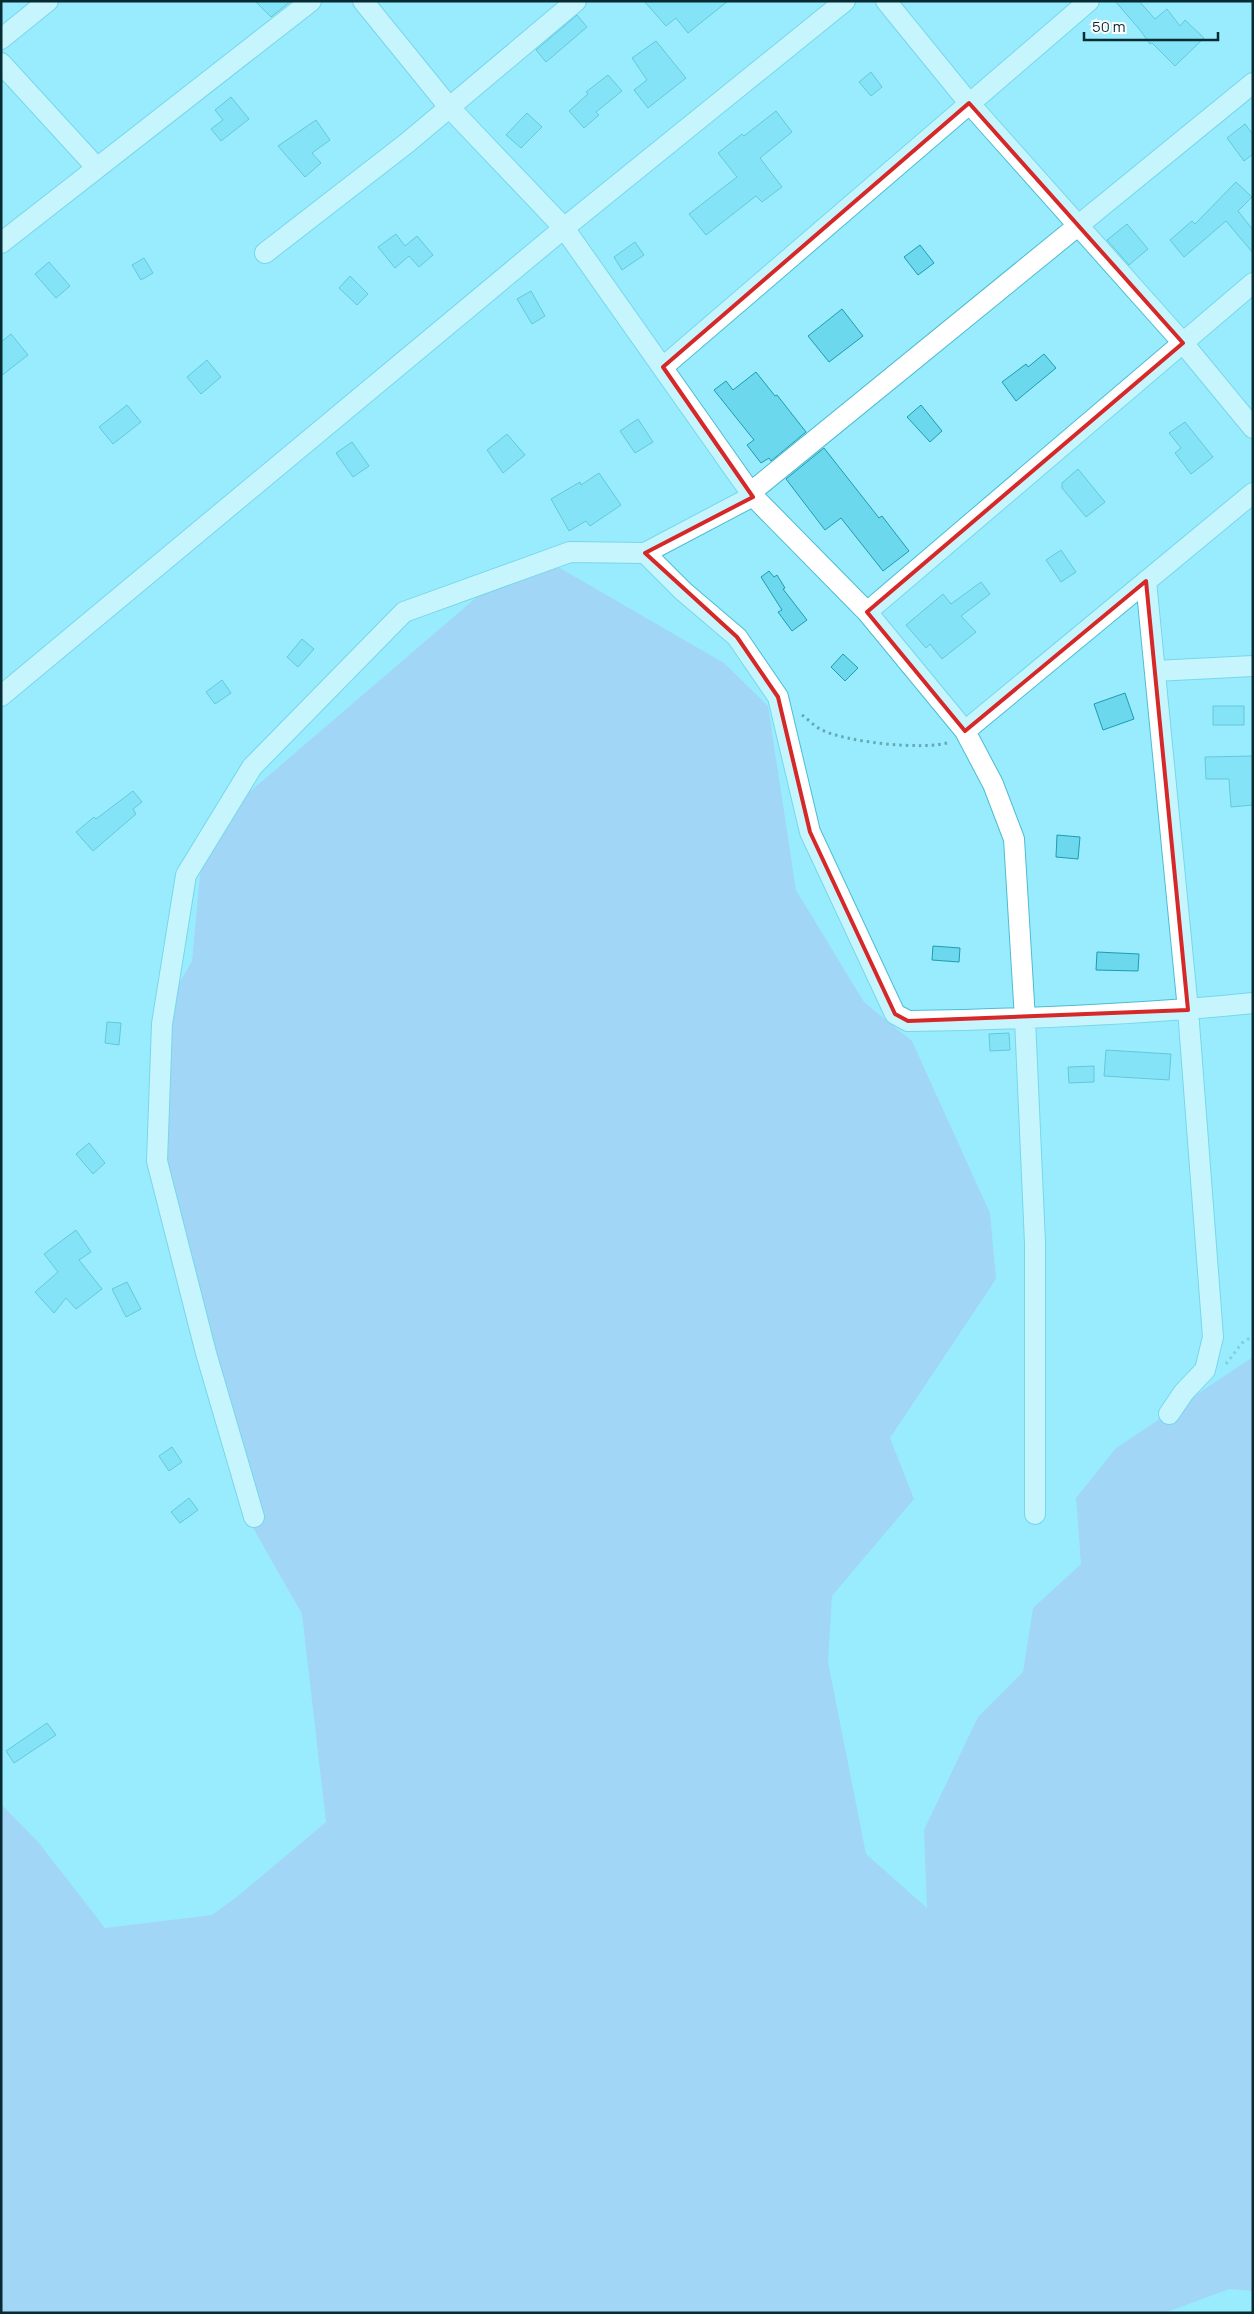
<svg xmlns="http://www.w3.org/2000/svg" width="1254" height="2314" viewBox="0 0 1254 2314" font-family="Manrope,sans-serif">
<style>
.green{fill:#acbaee}
.building{fill:#6bd8ee;stroke:#209bb0}
.lines{fill:none;stroke-linecap:round;stroke-linejoin:round}
.minor-casing{stroke:#4dbcd2;stroke-width:22}
.path{stroke:#66a9b6;stroke-width:3;stroke-dasharray:2.5 4;stroke-linecap:butt}
.minor{stroke:#fff;stroke-width:20}
.marked{fill:none;stroke:#d62828;stroke-width:4;stroke-linejoin:round}
</style>
<rect width="100%" height="100%" fill="#99ecfd"/>
<path class="green" d="M553,564L724,663L768,706L796,890L864,1002L912,1041L990,1213L996,1279L890,1438L914,1499L832,1596L828,1662L866,1854L927,1908L924,1830L978,1717L1023,1672L1033,1608L1081,1564L1076,1498L1116,1448L1253,1357V2291L1229,2289L1165,2313H1V1804L39,1843L105,1928L212,1915L238,1896L326,1822L302,1614L253,1528L158,1200L168,1003L192,961L204,831L492,584Z"/>
<path class="building" d="M255,1H291L271,17Z
M644,1H728L688,33L676,18L666,26Z
M1115,1H1139L1155,19L1167,9L1180,26L1185,20L1204,38L1175,66L1152,43L1150,44L1140,30Z
M577,15L587,27L546,62L536,50Z
M656,41L686,78L648,108L634,90L647,80L632,58Z
M871,72L882,87L871,96L859,82Z
M608,75L622,91L596,112L599,115L584,128L569,111L588,94L586,92Z
M231,97L249,119L221,141L211,129L223,120L215,110Z
M776,111L792,132L760,158L782,187L762,202L756,196L706,235L689,214L737,177L718,153L742,134L744,136Z
M527,113L542,127L521,148L506,135Z
M316,120L330,140L312,153L321,163L305,177L278,146Z
M1245,124L1253,135V154L1244,161L1227,138Z
M1236,182L1252,197L1238,211L1253,230V253L1226,221L1184,257L1170,240L1192,221L1195,224Z
M1127,224L1148,249L1129,265L1107,240Z
M396,234L405,246L417,236L433,255L419,267L409,256L395,268L378,247Z
M635,242L644,255L622,270L614,257Z
M920,245L934,263L918,275L904,257Z
M144,258L153,273L141,280L132,265Z
M49,262L70,286L56,298L35,274Z
M350,276L368,294L357,305L339,288Z
M531,291L545,316L532,324L517,299Z
M842,309L863,336L829,362L808,336Z
M11,334L28,355L1,376V342Z
M1044,354L1056,368L1016,401L1002,382L1026,364L1028,367Z
M207,360L221,377L201,394L187,377Z
M756,372L775,396L777,395L806,432L771,461L769,458L761,463L747,445L754,440L714,390L726,381L733,390Z
M127,405L141,422L113,444L99,427Z
M921,405L942,431L930,442L907,417Z
M638,419L653,442L635,453L620,431Z
M1185,422L1213,457L1191,474L1175,453L1181,448L1169,433Z
M507,434L525,455L503,473L487,450Z
M352,442L369,466L353,477L336,453Z
M824,448L879,518L882,516L909,551L883,571L841,518L825,530L786,479Z
M1078,469L1105,502L1086,517L1062,488V483Z
M599,473L621,505L590,526L586,521L569,531L551,499L580,482L581,485Z
M1061,550L1076,572L1061,582L1046,560Z
M769,571L774,577L777,575L785,588L783,589L807,620L792,631L778,612L782,610L761,577Z
M981,582L990,594L961,616L976,632L942,659L930,644L926,648L906,625L943,594L951,604Z
M302,639L314,649L298,667L287,657Z
M843,654L858,668L845,681L831,667Z
M222,680L231,693L215,704L206,692Z
M1125,693L1134,719L1103,730L1094,704Z
M1213,706H1244V725H1213Z
M1253,756V805L1231,807L1229,779H1206L1205,757Z
M133,791L142,802L133,809L136,814L93,851L76,832L94,817L96,819Z
M1057,835L1080,837L1078,859L1056,857Z
M933,946L960,948L959,962L932,960Z
M1097,952L1139,954L1138,971L1096,970Z
M107,1022L121,1023L119,1045L105,1043Z
M1009,1033L1010,1050L990,1051L989,1034Z
M1106,1050L1171,1054L1169,1080L1104,1076Z
M1094,1066V1082L1069,1083L1068,1067Z
M89,1143L105,1163L93,1174L76,1154Z
M76,1230L91,1252L79,1260L102,1289L76,1309L66,1298L54,1313L35,1292L58,1272L44,1254Z
M127,1282L141,1309L126,1317L112,1289Z
M172,1447L182,1462L169,1471L159,1456Z
M189,1498L198,1510L180,1523L171,1512Z
M47,1723L56,1735L14,1763L6,1751Z"/>
<g class="lines">
<defs>
<path id="minor" d="M363,1L449,107L564,228L753,496
M886,1L969,103L1183,343L1253,428
M1,39L48,1
M1,63L97,168
M1,243L311,1
M265,253L407,143L576,1
M663,367L1089,1
M750,493L1253,83
M645,553L683,591L737,637L778,697L810,832L895,1014L908,1021C1023,1019 1138,1015 1253,1003
M1146,581L1188,1010L1213,1337L1205,1370L1184,1392L1169,1414
M867,612L1253,283
M1155,671L1253,666
M1,696L564,228L845,1
M965,731L1253,493
M254,1517L206,1353L157,1161L162,1024L186,875L252,767L404,612L570,552L645,553L753,496L867,612L965,731L993,784L1014,839L1025,1019L1035,1243V1514"/>
</defs>
<use href="#minor" class="minor-casing"/>
<path class="path" d="M802,715C808,719 814,726 820,729C843,742 926,751 950,742
M1226,1364L1242,1343L1253,1336"/>
<use href="#minor" class="minor"/>
</g>
<path d="M0 0H1254V2314H0ZM969,103L1183,343L867,612L965,731L1146,581L1188,1010L908,1021L895,1014L810,832L778,697L737,637L645,553L753,497L663,367Z" fill="#99ecfd" fill-opacity=".55" fill-rule="evenodd"/>
<path class="marked" d="M969,103L1183,343L867,612L965,731L1146,581L1188,1010L908,1021L895,1014L810,832L778,697L737,637L645,553L753,497L663,367Z"/>
<rect width="1254" height="2314" fill="none" stroke="#072b32" stroke-width="5"/>
<path d="M1084 32v8h134v-8" fill="none" stroke="#072b32" stroke-width="2.5"/>
<text x="1092" y="32" font-size="15" fill="#072b32" stroke="#fdfdfd" stroke-width="4" paint-order="stroke">50 m</text>
</svg>
